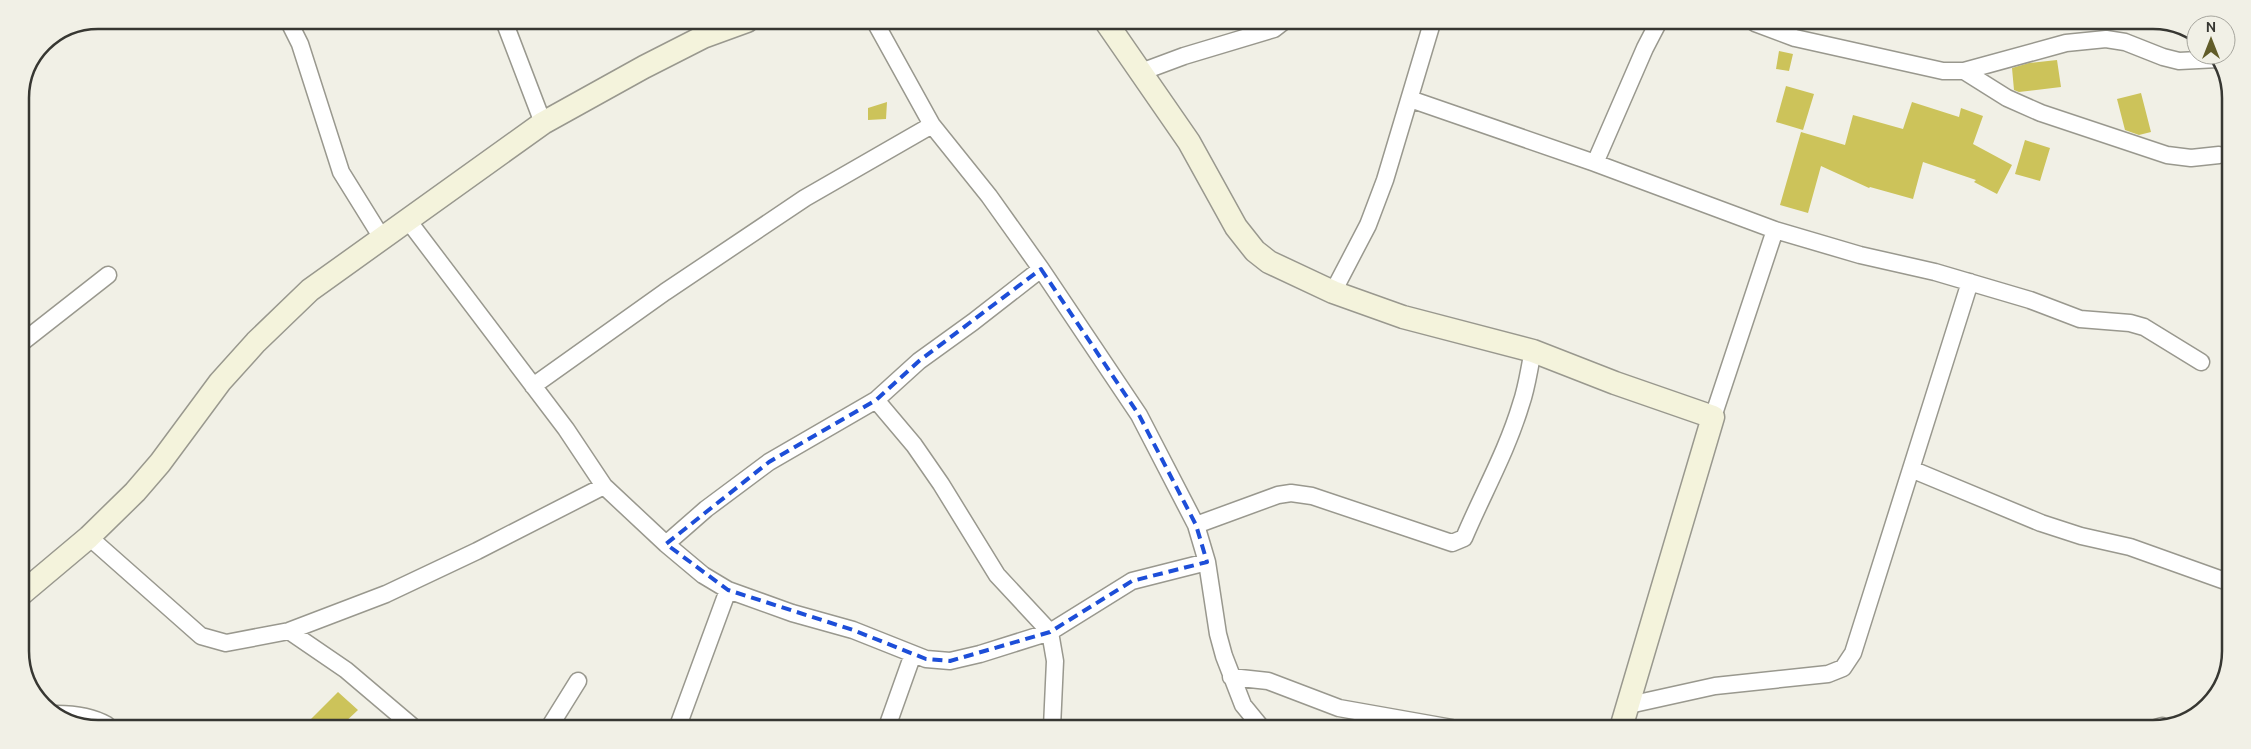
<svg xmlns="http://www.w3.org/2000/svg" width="2251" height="749" viewBox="0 0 2251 749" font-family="Ubuntu,sans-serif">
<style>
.building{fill:#ccc35a}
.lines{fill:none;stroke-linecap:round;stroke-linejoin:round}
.street-casing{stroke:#99988e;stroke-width:19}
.secondary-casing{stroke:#99988e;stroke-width:25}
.street{stroke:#fff;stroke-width:16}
.secondary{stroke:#f4f3dc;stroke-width:22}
.marked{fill:none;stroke:#1d4ed8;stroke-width:4;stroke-dasharray:10 6;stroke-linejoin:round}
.rim{fill:none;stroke:#373732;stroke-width:2.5}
</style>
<rect width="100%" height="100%" fill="#f1f0e6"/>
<path class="building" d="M1779,51L1793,54L1789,71L1776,69Z
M2057,60L2061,87L2019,92L2014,90L2012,68L2029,63Z
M1786,86L1814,94L1803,130L1776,122Z
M2141,93L2151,132L2139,135L2125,130L2117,99Z
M887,102L886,119L868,120V108Z
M1912,102L1959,117L1961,108L1983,116L1973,144L2012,165L1997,194L1974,182L1976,180L1923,162L1913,199L1870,187L1869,188L1821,166L1808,213L1780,205L1801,132L1845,145L1853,115L1903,129Z
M2025,140L2050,148L2040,181L2015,174Z
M338,692L358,710L342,725H305Z"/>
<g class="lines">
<defs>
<path id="street" d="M288,20L300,44L341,172L382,238
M504,21L543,123
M875,22L932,125L989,196L1041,269L1139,415L1196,525L1207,562L1218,634L1224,656L1243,705L1261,727
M1755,23L1795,38L1943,71H1964L2066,43L2106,39L2125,42L2163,57L2179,61L2218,59
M1964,71L2007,98L2041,113L2167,155L2191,158L2219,155
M1141,72L1184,56L1274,29L1283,22
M1410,99L1595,163L1775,230L1860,255L1935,272L2030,300L2080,319L2130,323L2144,327L2201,362
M1595,163L1645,48L1658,23
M407,219L566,429L604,486L666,544L703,575L728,590L792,613L853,630L926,659L950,661L980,654L1050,632L1055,661L1052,727
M1333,292L1368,225L1385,180L1432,23
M20,344L108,275
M533,386L665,292L805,198L932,125
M876,400L914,445L941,484L997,575L1050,632L1132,581L1207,562
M1713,417L1775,230
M1911,469L2041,523L2081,536L2130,547L2228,582
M1196,525L1278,495L1291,493L1312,496L1452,543L1464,538C1483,493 1507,451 1521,404C1527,387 1529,369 1533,351
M89,537L201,636L226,643L289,631L386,594L477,551L604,486
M666,544L706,509L769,462L876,400L919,361L973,322L1041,269
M289,631L346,670L412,726
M1231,677L1268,681L1339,708L1452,728
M1629,705L1715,686L1828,674L1843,668L1853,653L1970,282
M57,714C75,714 91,716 107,725
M550,726L578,681
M678,726L728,590
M887,727L913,654
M2152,729L2162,726"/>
<path id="secondary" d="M1106,22L1189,142L1236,227L1255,251L1269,262L1333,292L1403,317L1533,351L1615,383L1713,417L1621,728
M20,595L89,537L135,492L160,463L220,382L256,342L310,290L543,123L644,67L703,37L747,21"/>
</defs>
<use href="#street" class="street-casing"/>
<use href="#secondary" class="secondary-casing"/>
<use href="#street" class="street"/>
<use href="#secondary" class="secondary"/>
</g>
<path class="marked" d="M1041,269L1139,415L1196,525L1207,562L1132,581L1050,632L950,661L926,659L853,630L728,590L666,544L769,462L876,400L919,361Z"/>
<path d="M0 0H2251V749H0ZM98 29H2153A69 69 0 0 1 2222 98V651A69 69 0 0 1 2153 720H98A69 69 0 0 1 29 651V98A69 69 0 0 1 98 29Z" fill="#f1f0e6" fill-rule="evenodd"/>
<path class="rim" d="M98 29H2153A69 69 0 0 1 2222 98V651A69 69 0 0 1 2153 720H98A69 69 0 0 1 29 651V98A69 69 0 0 1 98 29Z"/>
<g transform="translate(2211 40)"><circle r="24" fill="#f1f0e6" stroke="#a7a69e"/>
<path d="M0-4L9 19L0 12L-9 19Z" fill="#615c29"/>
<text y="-8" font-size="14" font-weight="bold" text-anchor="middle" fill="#373732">N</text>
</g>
</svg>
